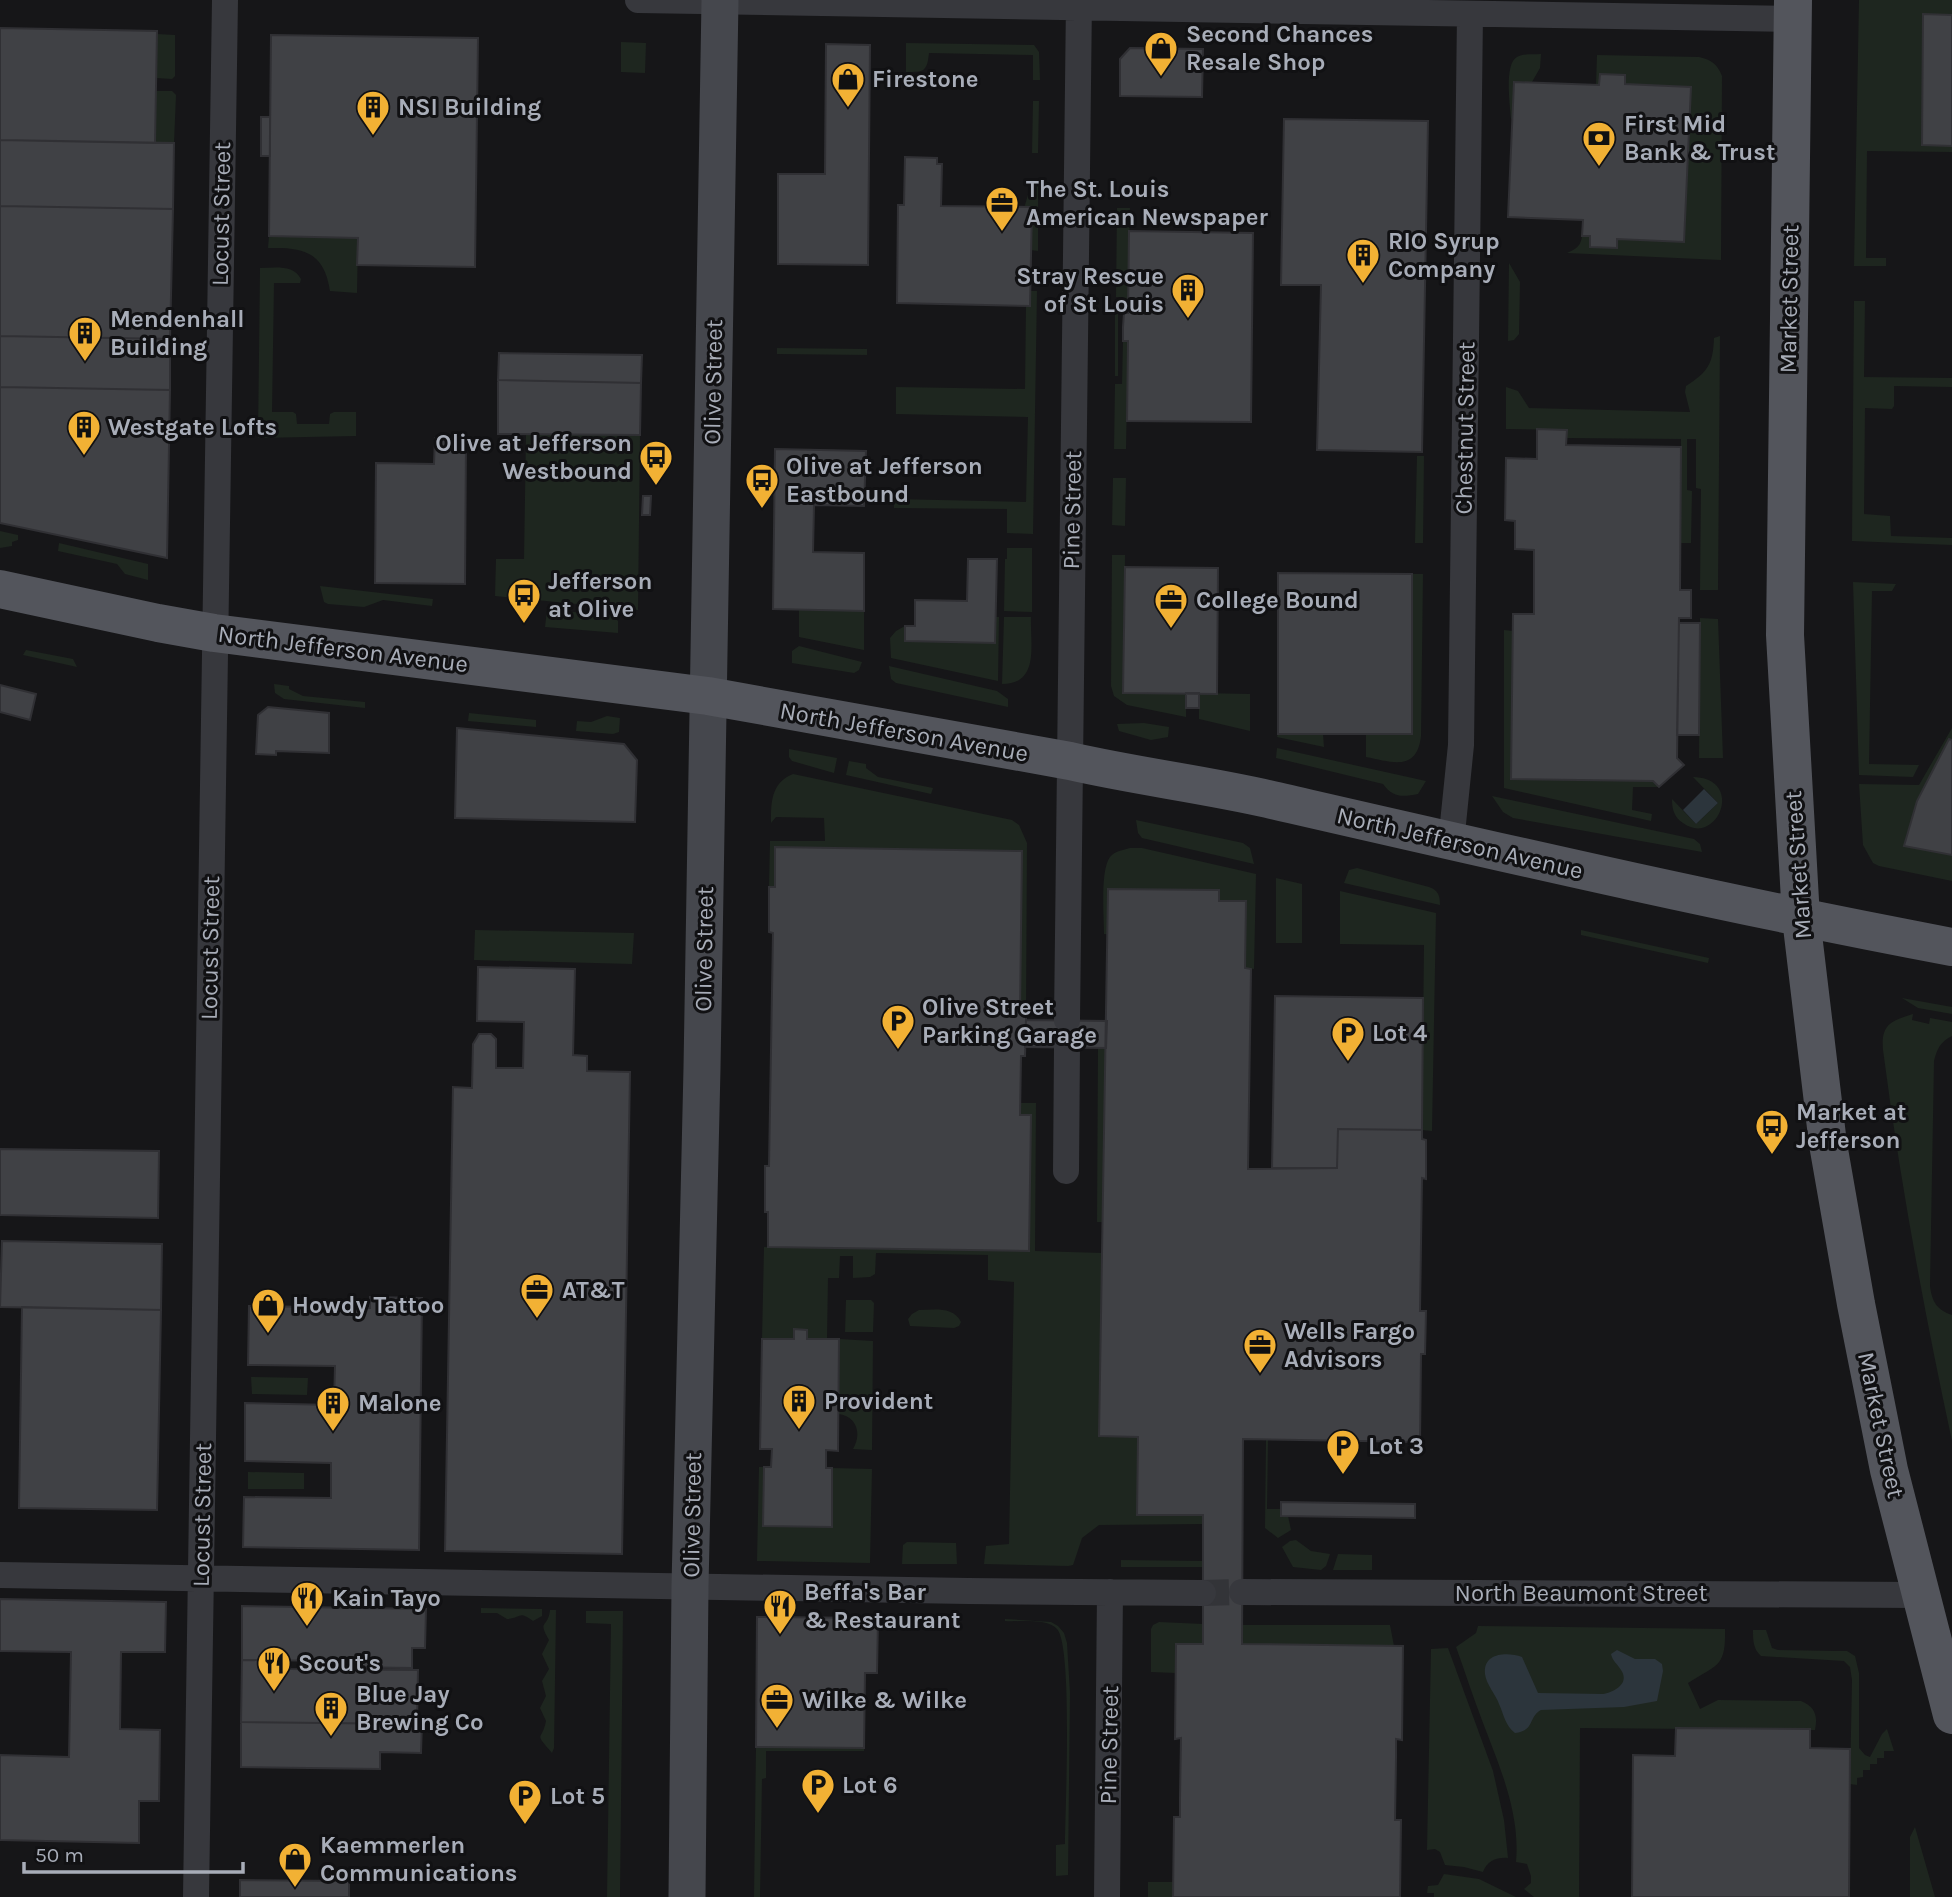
<svg xmlns="http://www.w3.org/2000/svg" width="1952" height="1897" viewBox="0 0 1952 1897" font-family="Karla,sans-serif">
<style>
.green{fill:#1e261f}
.water{fill:#2c353c}
.building{fill:#404145;stroke:#303034;stroke-width:2}
.lines{fill:none;stroke-linecap:round;stroke-linejoin:round}
.street-tunnel{stroke:#333438;stroke-width:26;stroke-dasharray:26 13;stroke-linecap:butt}
.street{stroke:#37383d;stroke-width:26}
.secondary{stroke:#45474d;stroke-width:37}
.primary{stroke:#53555c;stroke-width:38}
.labels{text-anchor:middle;stroke-width:6;stroke-linejoin:round;paint-order:stroke}
.poi-label{font-size:24px;font-weight:bold;fill:#a8adb8;stroke:#111113;text-anchor:start}
.street-label{font-size:24px;fill:#a8adb8;stroke:#111113}
</style>
<rect width="100%" height="100%" fill="#161618"/>
<path class="green" d="M1859,0H1952V15H1923L1922,145L1952,146V152L1867,151L1866,258H1886V266H1854Z
M157,34L175,35V76L172,79L156,78Z
M621,42L646,43L645,73L621,72Z
M906,43L1034,45L1039,52L1040,80H1033V55L929,53C927,72 924,72 906,72Z
M1541,54L1540,68L1532,82H1514L1513,118L1511,119C1510,105 1504,64 1517,57C1524,53 1534,55 1541,54Z
M1597,55L1699,57C1712,60 1717,64 1722,76L1721,260L1567,253C1576,249 1581,246 1582,236H1590L1617,247V239L1684,242L1690,87L1625,84V75L1601,74L1599,85H1596Z
M156,91H172L176,95L174,143H155Z
M1033,101H1039L1038,153H1032Z
M1032,181H1038V251L1031,250L1025,205Z
M1117,208H1130L1128,313H1124L1123,297H1116Z
M269,236L358,238L357,293L330,291C324,252 304,247 268,248Z
M1509,263L1520,282L1519,334L1514,340L1508,341Z
M260,268C275,268 293,264 301,279L300,283H274L272,412H293L296,414L297,424H329L330,414L334,412H356V436L258,438Z
M1030,291H1037L1033,534L1007,533V509L894,508V499L1026,502L1028,417L896,414V387L1025,389L1026,305H1030Z
M1854,301H1865L1864,377L1952,378V387L1894,386V406L1892,409L1865,408L1864,514L1890,516L1891,536L1952,538V545L1852,541Z
M1115,306H1118V376H1115Z
M1720,336L1718,590H1700L1701,489L1696,488V439H1687V490L1692,491L1691,543H1680L1681,439L1567,438L1566,430L1506,429V387L1518,391L1529,408L1690,412L1685,392L1686,386C1708,372 1713,364 1714,338Z
M1123,341H1128L1126,449H1114L1115,384H1122Z
M777,348L867,349V355L777,354Z
M526,434L640,435L638,610L495,596L496,559H524Z
M1417,456H1424L1423,543H1415Z
M1113,478H1126L1125,526L1112,525Z
M0,531L18,535V540L12,542V546L0,548Z
M59,543L148,564V580L125,574L117,564L58,551Z
M1007,548H1032V612L1004,611L1005,559H1007Z
M1112,555H1125L1124,692L1186,693V717L1127,705L1114,696L1111,686Z
M1412,574H1423L1421,736C1417,772 1392,762 1366,757V734H1412Z
M1853,582L1896,584L1892,591H1872L1869,764L1919,765L1913,777L1859,775Z
M320,586L433,599L432,606L383,600L364,607L328,604L324,602Z
M547,610L612,615L618,621V633L545,627Z
M799,610L864,611V650L799,637Z
M995,617H999L998,681L891,658L890,638L896,631L905,626V641L994,643Z
M1004,617H1031C1030,644 1040,684 1002,684Z
M1700,618L1718,619L1723,758H1699Z
M1504,630L1513,631L1511,778L1653,781L1659,787H1633L1632,810L1652,814L1651,821L1504,788Z
M799,646L862,662L859,670L854,673L792,663V651Z
M26,650L73,659L77,667L23,655Z
M889,666L997,691L1008,699V707L896,683L891,679Z
M274,684L289,686V689L303,696L365,702V708L284,699L275,693Z
M1199,693L1250,694V731L1199,719Z
M469,713L536,720V727L468,721Z
M607,716L620,718L619,732L613,734L576,731L577,721L591,722Z
M1144,723L1169,727L1168,737L1151,740L1119,731L1117,724Z
M1952,728V740H1949C1930,774 1913,807 1904,845L1952,855V881L1879,866L1873,863L1863,845L1859,784L1919,785Z
M1278,734H1323L1324,747L1277,737Z
M1277,748L1426,781L1418,794C1403,797 1393,798 1383,784L1276,758Z
M789,749L837,758L834,773L792,761L789,757Z
M849,761L866,764V768L878,777L933,788L931,794L846,775Z
M793,774L1012,820L1019,825L1027,843L1026,1011H1020L1021,851L775,847V887H769L770,841H825L824,818L776,817L771,823C771,802 771,783 793,774Z
M1693,777C1746,778 1717,848 1683,823C1674,817 1672,809 1672,799L1696,824L1718,803Z
M1492,796L1694,839L1700,844L1702,852L1513,818L1503,812Z
M1136,820L1243,843L1250,848L1254,864L1142,838L1138,833Z
M1130,848H1142L1256,874L1254,969L1245,968L1246,901H1219V890L1109,889L1108,934H1104C1104,917 1100,870 1110,857C1115,851 1123,850 1130,848Z
M1357,868L1429,887C1438,890 1440,895 1440,905L1344,883L1349,870Z
M1276,878L1302,884V943H1276Z
M1340,891L1436,913L1432,1131L1422,1130L1424,945L1340,944Z
M475,930L634,933L632,964L474,960Z
M1581,930L1709,958L1708,963L1581,935Z
M1902,998L1952,1007V1014L1918,1008Z
M1913,1014L1912,1020L1929,1024L1930,1018L1952,1022V1036C1940,1042 1937,1049 1934,1061L1930,1286C1932,1302 1937,1310 1952,1315V1441C1924,1311 1900,1181 1883,1050C1881,1024 1891,1021 1913,1014Z
M1098,1048H1106L1104,1222H1097Z
M1020,1103H1036L1035,1251L1103,1253L1138,1437L1137,1515H1203V1524L1099,1525L1082,1538L1073,1565L1068,1566L984,1564L986,1546L1009,1544L1014,1282L988,1280V1255L876,1253L875,1274L870,1277L853,1278V1256H840L839,1278H828L827,1339H807V1330L795,1329L794,1339H762L764,1247L1029,1251L1031,1115H1020Z
M846,1300H871L874,1303L873,1332H845Z
M919,1310C934,1310 953,1306 961,1322L959,1326L954,1328L910,1326L908,1319L912,1314Z
M839,1339L873,1341L872,1450L853,1449C862,1434 857,1416 838,1414Z
M251,1377L308,1378L307,1395L252,1394Z
M1266,1440H1268L1267,1509H1281L1288,1516L1291,1530L1278,1538L1265,1528Z
M759,1467H764L763,1525L832,1527V1468L872,1469L870,1563L757,1561Z
M248,1472L304,1473V1489H248Z
M1296,1540L1311,1551L1330,1554L1326,1566L1321,1570L1293,1567L1282,1547L1290,1541Z
M907,1542L956,1543L957,1564H902L903,1545Z
M1338,1554L1372,1555V1570H1333Z
M1121,1560L1203,1561V1567H1121Z
M481,1608L542,1609V1616L533,1621C518,1610 522,1618 507,1619L497,1613H481Z
M550,1610H556L554,1748L552,1753C533,1731 542,1742 546,1721L540,1708L546,1696L542,1681L549,1669L542,1654L549,1640C537,1619 548,1629 550,1610Z
M586,1611H623L620,1897H607L611,1624L586,1623Z
M1005,1619L1051,1622L1058,1626L1064,1633L1067,1643L1070,1693L1068,1875L1056,1876V1845L1065,1844C1065,1812 1073,1646 1057,1629C1047,1618 1019,1622 1005,1621Z
M1159,1622L1203,1624V1644H1176V1673L1151,1672V1629L1153,1625Z
M1242,1625H1390L1394,1646L1242,1644Z
M1478,1626L1725,1629C1726,1668 1717,1664 1688,1683L1700,1709L1718,1700L1801,1701C1815,1707 1818,1715 1815,1730L1580,1728L1579,1897H1534L1524,1889L1531,1883V1876L1527,1864L1516,1862C1521,1807 1494,1755 1476,1704C1469,1685 1463,1666 1456,1647L1476,1633Z
M1753,1630H1766L1772,1648L1778,1650L1837,1651H1847L1855,1656L1859,1673V1748L1865,1755L1870,1757L1882,1734L1887,1729L1894,1751H1884V1758H1877V1764H1870V1770H1863V1777L1857,1778V1785L1850,1784L1852,1680L1850,1667L1844,1661L1761,1656C1753,1649 1753,1640 1753,1630Z
M1448,1648L1493,1771L1504,1820L1508,1858C1497,1857 1487,1861 1483,1872L1464,1867L1445,1865L1440,1852L1435,1849L1427,1850L1431,1649Z
M756,1747L864,1748V1751H766V1778L762,1779L760,1897H754Z
M1915,1827L1935,1897H1910V1837Z
M1444,1874L1479,1879L1516,1897H1434V1893H1427L1428,1886L1438,1885Z
M1148,1882H1173V1897H1148Z"/>
<path class="water" d="M1704,789L1718,803L1696,824L1683,810Z
M1617,1650L1635,1659H1655L1662,1664L1663,1671L1657,1701L1624,1707L1541,1710C1528,1717 1535,1731 1515,1733C1505,1725 1504,1715 1499,1704C1496,1695 1486,1684 1485,1674C1483,1652 1508,1652 1522,1657L1538,1693L1603,1694C1615,1692 1630,1683 1621,1670C1617,1663 1613,1662 1611,1654Z"/>
<path class="building" d="M1923,14L1952,15V146L1922,145Z
M0,28L157,31L155,143L0,140Z
M271,35L478,38L475,267L357,265L358,238L269,236Z
M826,44L870,45L868,265L778,264V174H825Z
M1130,48L1203,49L1202,97L1120,96V59Z
M1600,74L1625,75V84L1691,87L1684,242L1617,239V248L1590,247V236H1582L1583,220L1508,217L1514,82L1599,85Z
M261,117H270V156H261Z
M1284,119L1428,121L1422,452L1317,450L1321,285H1281Z
M0,140L174,143L173,209L0,206Z
M905,157L937,158V164H942L941,206L1032,207L1030,306L897,303L898,205H904Z
M0,206L173,209L170,339L0,336Z
M1129,231L1253,233L1251,422L1127,421L1128,341H1123V327L1124,313H1128Z
M0,336L170,339V390L0,387Z
M499,353L642,355L641,383L498,380Z
M498,380L641,383L640,435L498,434Z
M0,387L170,390L167,558L0,523Z
M1537,429L1567,430L1566,445L1681,447L1680,590H1691V618H1679L1677,758L1684,765L1659,787L1653,781L1511,779L1513,614H1534V550L1515,549V521L1505,520L1506,458L1537,459Z
M435,438H466L465,584L375,583L376,463L434,464Z
M775,449L866,451L864,506L814,505L813,552L864,553V611L773,609Z
M643,496H651L650,515H642Z
M968,559H997L995,643L905,641V626H915V600L967,601Z
M1125,567L1218,568L1217,694L1123,693Z
M1278,573L1412,574V734H1278Z
M1679,623H1700L1699,735H1677Z
M0,685L36,694L30,720L0,712Z
M1186,693H1199V708H1186Z
M268,707L329,713V753L276,751V755L256,754L258,715Z
M457,728L624,744L637,760L635,822L455,818Z
M1949,739L1952,740V855L1904,846L1917,801Z
M775,847L1022,851L1020,1011H1026V1020L1025,1056H1021L1020,1115H1031L1029,1251L768,1247V1212H765V1166H769L773,933L769,932V887H775Z
M1108,889L1219,890V901H1246L1245,968L1251,969L1248,1169L1337,1168L1338,1129L1422,1130V1139L1426,1140V1179L1422,1178L1420,1311H1426L1425,1354H1421L1420,1442L1243,1439L1242,1644L1403,1646L1402,1740L1396,1739V1758L1395,1820H1401L1400,1897H1173L1174,1817H1180V1798L1181,1738L1175,1739L1176,1644H1203V1515H1137L1138,1437L1099,1436Z
M478,967L575,969L573,1055L587,1056V1071L630,1072L622,1554L445,1551L453,1087L472,1088L473,1044L479,1034H491L496,1039V1068H523L524,1022L477,1021Z
M1275,996L1423,998L1422,1130L1338,1129L1337,1168H1272Z
M1026,1020L1107,1021L1106,1048L1025,1047Z
M0,1149L159,1151L158,1218L0,1215Z
M2,1241L162,1244L161,1310L0,1307Z
M370,1297L422,1298L419,1550L243,1547L244,1497L331,1498V1463L245,1461V1403L334,1405L335,1366L248,1365L249,1306L370,1308Z
M22,1307L161,1310L157,1510L19,1508Z
M794,1329L807,1330V1339H839L838,1451L826,1450V1468H832V1527L763,1526L764,1467H771L772,1449H760L762,1339H794Z
M1281,1502L1415,1504V1518L1281,1516Z
M0,1599L166,1602L165,1652H121L120,1729L160,1730L159,1801H139V1843L0,1840V1755L69,1757L71,1652L0,1651Z
M242,1606L426,1609L425,1648H412V1668L344,1667V1661L242,1660Z
M757,1617L878,1618L877,1673H865L864,1748L756,1747Z
M242,1660H290V1669L418,1670L417,1724L241,1722Z
M241,1722L417,1724L422,1722L421,1753L380,1752V1769L241,1767Z
M1676,1728L1810,1729V1748L1850,1749L1849,1897H1632L1633,1755L1675,1756Z
M240,1880L349,1881V1897H240Z"/>
<g class="lines">
<path class="street-tunnel" d="M1203,1593L1242,1592"/>
<path class="street" d="M638,0L1793,19
M1451,843L1461,745L1470,14
M1067,1020L1079,0
M1066,1171L1067,1047
M0,1575L968,1591L1203,1593
M1242,1592L1920,1595
M196,1897L225,0
M1107,1897L1110,1592"/>
<path class="secondary" d="M687,1897L690,1586L702,1068L720,0"/>
<path class="primary" d="M1793,0L1785,635L1801,918L1828,1144L1856,1304L1889,1470L1952,1715
M0,589L158,623L214,633L708,696L1070,761C1135,776 1202,784 1268,799C1495,851 1723,904 1952,947"/>
</g>
<defs>
<symbol id="shop-pin" viewBox="-11 -11 22 30"><path d="M0 17L-7.5 6A9.5 9.5 0 1 1 7.5 6Z" fill="#f2b134" stroke="#111113"/><path d="M-5-2.5h2.3a2.7 3.5 0 0 1 5.4 0H5L5.5 6h-11ZM-1.5-2.5h3a1.5 2.3 0 0 0-3 0Z" fill="#111"/></symbol>
<symbol id="building-pin" viewBox="-11 -11 22 30"><path d="M0 17L-7.5 6A9.5 9.5 0 1 1 7.5 6Z" fill="#f2b134" stroke="#111113"/><path d="M-4-6H4V6H1V3H-1V6H-4ZM-2.5-4.3h1.7v1.8h-1.7ZM.8-4.3h1.7v1.8H.8ZM-2.5-1h1.7V.8h-1.7ZM.8-1h1.7V.8H.8Z" fill="#111"/></symbol>
<symbol id="bank-pin" viewBox="-11 -11 22 30"><path d="M0 17L-7.5 6A9.5 9.5 0 1 1 7.5 6Z" fill="#f2b134" stroke="#111113"/><path d="M-6-4H6V4H-6ZM0-2.3a2.3 2.3 0 1 0 0 4.6a2.3 2.3 0 1 0 0-4.6Z" fill="#111"/></symbol>
<symbol id="office-pin" viewBox="-11 -11 22 30"><path d="M0 17L-7.5 6A9.5 9.5 0 1 1 7.5 6Z" fill="#f2b134" stroke="#111113"/><path d="M-6-3h4V-5.5h4V-3h4V5H-6ZM-1-4.5V-3h2v-1.5ZM-6 0V1H6V0Z" fill="#111"/></symbol>
<symbol id="bus-pin" viewBox="-11 -11 22 30"><path d="M0 17L-7.5 6A9.5 9.5 0 1 1 7.5 6Z" fill="#f2b134" stroke="#111113"/><path d="M-5-6H5V4H4V6H2V4H-2V6H-4V4H-5ZM-3.5-4V0h7V-4ZM-3.5 1.2v1.5H-2V1.2ZM2 1.2v1.5H3.5V1.2Z" fill="#111"/></symbol>
<symbol id="parking-pin" viewBox="-11 -11 22 30"><path d="M0 17L-7.5 6A9.5 9.5 0 1 1 7.5 6Z" fill="#f2b134" stroke="#111113"/><path d="M-3.5-5.5H1a3.5 3.5 0 0 1 0 7H-1V5.5H-3.5ZM-1-3.4V-.6H.8a1.4 1.4 0 0 0 0-2.8Z" fill="#111"/></symbol>
<symbol id="restaurant-pin" viewBox="-11 -11 22 30"><path d="M0 17L-7.5 6A9.5 9.5 0 1 1 7.5 6Z" fill="#f2b134" stroke="#111113"/><path d="M-5-6h1v4h1v-4h1v4h1v-4h1v5L-1.5 .5V6h-2V.5L-5-1ZM5-6V6H3V1.5H1.5Q1.5-4 5-6Z" fill="#111"/></symbol>
</defs>
<g fill-rule="evenodd">
<use href="#shop-pin" x="1142" y="29" width="38" height="52"/>
<use href="#shop-pin" x="829" y="60" width="38" height="52"/>
<use href="#building-pin" x="354" y="88" width="38" height="52"/>
<use href="#bank-pin" x="1580" y="119" width="38" height="52"/>
<use href="#office-pin" x="983" y="184" width="38" height="52"/>
<use href="#building-pin" x="1344" y="236" width="38" height="52"/>
<use href="#building-pin" x="1169" y="271" width="38" height="52"/>
<use href="#building-pin" x="66" y="314" width="38" height="52"/>
<use href="#building-pin" x="65" y="408" width="38" height="52"/>
<use href="#bus-pin" x="637" y="438" width="38" height="52"/>
<use href="#bus-pin" x="743" y="461" width="38" height="52"/>
<use href="#bus-pin" x="505" y="576" width="38" height="52"/>
<use href="#office-pin" x="1152" y="581" width="38" height="52"/>
<use href="#parking-pin" x="879" y="1002" width="38" height="52"/>
<use href="#parking-pin" x="1329" y="1014" width="38" height="52"/>
<use href="#bus-pin" x="1753" y="1107" width="38" height="52"/>
<use href="#office-pin" x="518" y="1271" width="38" height="52"/>
<use href="#shop-pin" x="249" y="1286" width="38" height="52"/>
<use href="#office-pin" x="1241" y="1326" width="38" height="52"/>
<use href="#building-pin" x="780" y="1382" width="38" height="52"/>
<use href="#building-pin" x="314" y="1384" width="38" height="52"/>
<use href="#parking-pin" x="1324" y="1427" width="38" height="52"/>
<use href="#restaurant-pin" x="288" y="1579" width="38" height="52"/>
<use href="#restaurant-pin" x="761" y="1587" width="38" height="52"/>
<use href="#restaurant-pin" x="255" y="1644" width="38" height="52"/>
<use href="#office-pin" x="758" y="1681" width="38" height="52"/>
<use href="#building-pin" x="312" y="1689" width="38" height="52"/>
<use href="#parking-pin" x="799" y="1766" width="38" height="52"/>
<use href="#parking-pin" x="506" y="1777" width="38" height="52"/>
<use href="#shop-pin" x="276" y="1840" width="38" height="52"/>
</g>
<g class="labels">
<g class="poi-label">
<text x="1186" y="42">Second Chances<tspan x="1186" dy="28">Resale Shop</tspan></text>
<text x="872" y="87">Firestone</text>
<text x="398" y="115">NSI Building</text>
<text x="1624" y="132">First Mid<tspan x="1624" dy="28">Bank &amp; Trust</tspan></text>
<text x="1026" y="197">The St. Louis<tspan x="1026" dy="28">American Newspaper</tspan></text>
<text x="1388" y="249">RIO Syrup<tspan x="1388" dy="28">Company</tspan></text>
<text x="1164" y="284" text-anchor="end">Stray Rescue<tspan x="1164" dy="28">of St Louis</tspan></text>
<text x="110" y="327">Mendenhall<tspan x="110" dy="28">Building</tspan></text>
<text x="108" y="435">Westgate Lofts</text>
<text x="632" y="451" text-anchor="end">Olive at Jefferson<tspan x="632" dy="28">Westbound</tspan></text>
<text x="786" y="474">Olive at Jefferson<tspan x="786" dy="28">Eastbound</tspan></text>
<text x="548" y="589">Jefferson<tspan x="548" dy="28">at Olive</tspan></text>
<text x="1196" y="608">College Bound</text>
<text x="922" y="1015">Olive Street<tspan x="922" dy="28">Parking Garage</tspan></text>
<text x="1372" y="1041">Lot 4</text>
<text x="1796" y="1120">Market at<tspan x="1796" dy="28">Jefferson</tspan></text>
<text x="562" y="1298">AT&amp;T</text>
<text x="292" y="1313">Howdy Tattoo</text>
<text x="1284" y="1339">Wells Fargo<tspan x="1284" dy="28">Advisors</tspan></text>
<text x="824" y="1409">Provident</text>
<text x="358" y="1411">Malone</text>
<text x="1368" y="1454">Lot 3</text>
<text x="804" y="1600">Beffa's Bar<tspan x="804" dy="28">&amp; Restaurant</tspan></text>
<text x="332" y="1606">Kain Tayo</text>
<text x="298" y="1671">Scout's</text>
<text x="356" y="1702">Blue Jay<tspan x="356" dy="28">Brewing Co</tspan></text>
<text x="802" y="1708">Wilke &amp; Wilke</text>
<text x="842" y="1793">Lot 6</text>
<text x="550" y="1804">Lot 5</text>
<text x="320" y="1853">Kaemmerlen<tspan x="320" dy="28">Communications</tspan></text>
</g>
<g class="street-label">
<text transform="translate(221 214) rotate(-89)" y="8">Locust Street</text>
<text transform="translate(1789 299) rotate(-89)" y="8">Market Street</text>
<text transform="translate(713 382) rotate(-89)" y="8">Olive Street</text>
<text transform="translate(1465 428) rotate(-89)" y="8">Chestnut Street</text>
<text transform="translate(1072 510) rotate(-89)" y="8">Pine Street</text>
<text transform="translate(343 649) rotate(7)" y="8">North Jefferson Avenue</text>
<text transform="translate(904 732) rotate(10)" y="8">North Jefferson Avenue</text>
<text transform="translate(1460 843) rotate(13)" y="8">North Jefferson Avenue</text>
<text transform="translate(1798 865) rotate(-94)" y="8">Market Street</text>
<text transform="translate(210 948) rotate(-89)" y="8">Locust Street</text>
<text transform="translate(704 949) rotate(-89)" y="8">Olive Street</text>
<text transform="translate(1881 1425) rotate(78)" y="8">Market Street</text>
<text transform="translate(202 1515) rotate(-89)" y="8">Locust Street</text>
<text transform="translate(692 1515) rotate(-89)" y="8">Olive Street</text>
<text x="1581" y="1601">North Beaumont Street</text>
<text transform="translate(1109 1745) rotate(-89)" y="8">Pine Street</text>
</g>
</g>
<path d="M24 1862v10h219v-10" fill="none" stroke="#a8adb8" stroke-width="3.5"/>
<text x="35" y="1862" font-size="21" fill="#a8adb8" stroke="#111113" stroke-width="5" paint-order="stroke">50 m</text>
</svg>
